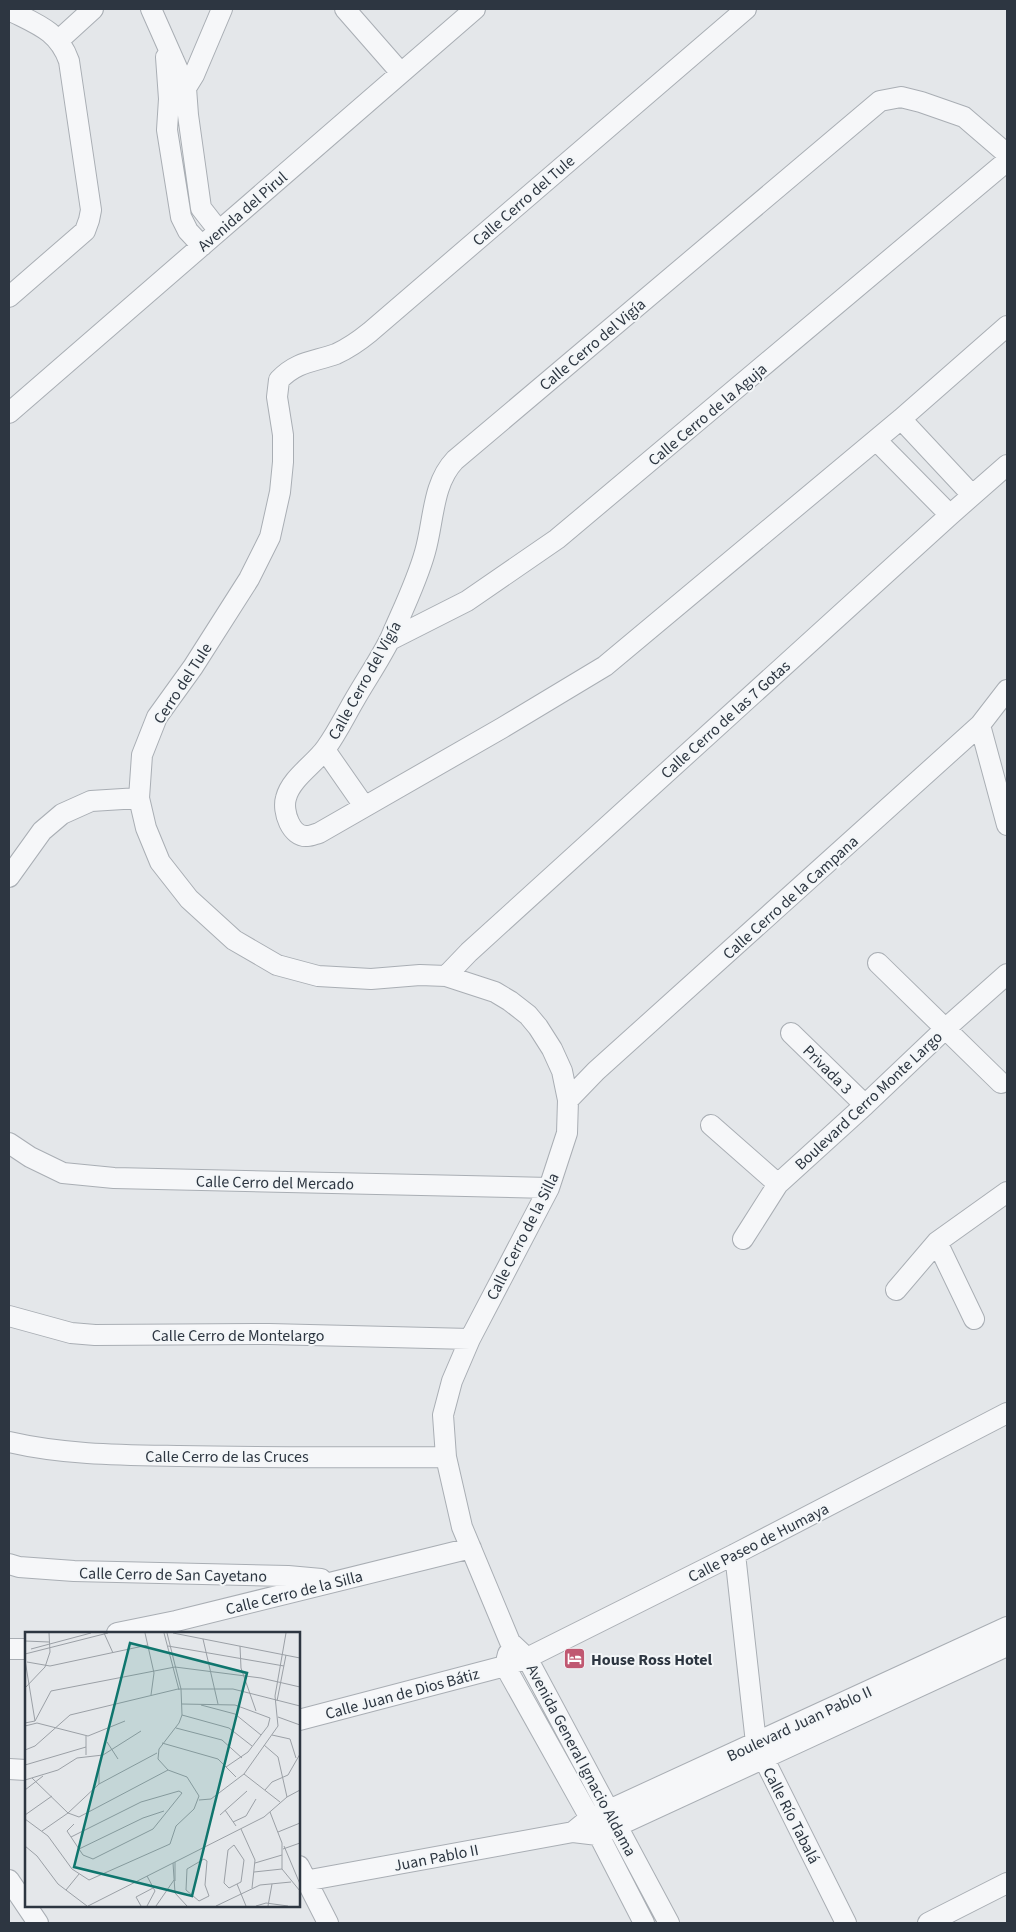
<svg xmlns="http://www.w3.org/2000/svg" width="1016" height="1932" viewBox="0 0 1016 1932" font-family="'Source Sans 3',sans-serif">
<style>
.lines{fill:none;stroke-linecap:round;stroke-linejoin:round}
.minor-casing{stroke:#a9aeb4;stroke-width:22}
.minor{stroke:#f6f7f9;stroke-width:20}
.labels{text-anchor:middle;stroke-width:4;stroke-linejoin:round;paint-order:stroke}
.street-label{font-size:16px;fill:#2d3641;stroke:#f3f6f8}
.poi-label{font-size:16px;font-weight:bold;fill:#2d3641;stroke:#f3f6f8;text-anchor:start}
.inset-road{fill:none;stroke:#9ba0a6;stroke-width:1}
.view{fill:#0f766e;fill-opacity:0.15;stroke:#0f766e;stroke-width:2.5}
.inset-edge{fill:none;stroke:#2d3641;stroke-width:2.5}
</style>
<rect width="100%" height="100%" fill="#e4e7ea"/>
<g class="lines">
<defs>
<path id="minor" d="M151,9L186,88L188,115L201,208L219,231
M345,9L401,73
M9,10C36,24 58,30 69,61L91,210L89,220L85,231L9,297
M59,40L93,9
M166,57L169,99L167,130L181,217L188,231L202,246
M178,94L186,88L194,75L222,9
M1007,154L964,117L921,102L901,97L880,101L455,460C432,484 434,521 425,552C417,581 403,609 391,637C381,658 367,678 355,699C345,716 337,733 326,748C315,764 291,778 286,798C282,811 291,838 308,836C311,836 315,834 319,833L502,728L605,666L901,419L1007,326
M9,413L475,9
M901,419L972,495
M876,440L950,515
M390,640L467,601L557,539L1007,161
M980,725L1007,825
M325,750L364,806
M9,877L42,831L62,814L91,801L139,798
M878,963L1001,1083
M446,976L469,952L950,515L1007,465
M791,1033L865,1105
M568,1100L596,1071L980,725L1007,690
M711,1125L778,1184
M9,1143L30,1157L63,1173L114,1178L549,1188
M743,1239L778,1184L865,1105L945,1029L1007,974
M937,1242L974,1319
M896,1290L937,1242L1007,1192
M9,1316L71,1333L95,1335L269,1334L470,1339
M9,1442C65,1455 122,1455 179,1456C268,1458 357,1457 446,1457
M735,1554L756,1743L846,1923
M9,1564L19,1567L74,1571L288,1576L321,1579
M117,1633L176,1621L471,1548
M9,1649H26
M508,1654L505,1666L590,1818L644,1923
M299,1720L505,1666L527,1658L735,1554L1007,1413
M9,1769L26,1770
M573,1832L590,1818L609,1810L1007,1627
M299,1866L328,1923
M9,1880L38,1923
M299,1882L573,1832L598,1835L1007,1646
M669,1923L527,1658L510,1642L462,1527L446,1457L443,1415L452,1381L470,1339L549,1188L567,1133L568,1100L562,1071L552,1049L538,1027L528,1015L510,1001L495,992L446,976L420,975L371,979L318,976L277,965L234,940L189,899L160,862L146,828L139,798L142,755L157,717L193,667L249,579L270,537L280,492L283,462V435L277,397L279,380C297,361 314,362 336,354C349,348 359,341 370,332L746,9
M928,1923L1007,1883"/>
</defs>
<use href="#minor" class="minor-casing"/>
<use href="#minor" class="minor"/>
</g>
<defs>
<symbol id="hotel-square" viewBox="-11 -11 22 22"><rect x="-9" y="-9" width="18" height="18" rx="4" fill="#c05871" stroke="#f3f6f8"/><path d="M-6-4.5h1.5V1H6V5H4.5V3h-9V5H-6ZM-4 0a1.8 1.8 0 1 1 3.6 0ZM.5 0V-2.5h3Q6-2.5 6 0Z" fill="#fff"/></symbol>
</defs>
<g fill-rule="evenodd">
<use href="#hotel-square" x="562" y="1646" width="25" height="25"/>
</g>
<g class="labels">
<g class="street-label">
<text transform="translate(523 200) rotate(-41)" y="6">Calle Cerro del Tule</text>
<text transform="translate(242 211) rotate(-41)" y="6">Avenida del Pirul</text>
<text transform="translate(592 344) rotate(-40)" y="6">Calle Cerro del Vigía</text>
<text transform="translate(707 414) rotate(-40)" y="6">Calle Cerro de la Aguja</text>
<text transform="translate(364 680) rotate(-61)" y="6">Calle Cerro del Vigía</text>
<text transform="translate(182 683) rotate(-57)" y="6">Cerro del Tule</text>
<text transform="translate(725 719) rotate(-42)" y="6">Calle Cerro de las 7 Gotas</text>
<text transform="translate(790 897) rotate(-42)" y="6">Calle Cerro de la Campana</text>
<text transform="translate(828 1069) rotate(45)" y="6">Privada 3</text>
<text transform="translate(868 1100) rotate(-43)" y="6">Boulevard Cerro Monte Largo</text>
<text transform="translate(275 1182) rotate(1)" y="6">Calle Cerro del Mercado</text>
<text transform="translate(522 1236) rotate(-63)" y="6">Calle Cerro de la Silla</text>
<text x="238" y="1341">Calle Cerro de Montelargo</text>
<text x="227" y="1462">Calle Cerro de las Cruces</text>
<text transform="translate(758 1542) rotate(-27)" y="6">Calle Paseo de Humaya</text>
<text transform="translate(173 1574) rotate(1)" y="6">Calle Cerro de San Cayetano</text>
<text transform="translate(294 1592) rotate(-14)" y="6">Calle Cerro de la Silla</text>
<text transform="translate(402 1693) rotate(-15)" y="6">Calle Juan de Dios Bátiz</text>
<text transform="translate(799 1723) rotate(-25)" y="6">Boulevard Juan Pablo II</text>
<text transform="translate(582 1760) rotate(62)" y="6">Avenida General Ignacio Aldama</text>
<text transform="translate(792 1815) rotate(63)" y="6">Calle Río Tabalá</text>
<text transform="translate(436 1857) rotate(-11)" y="6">Juan Pablo II</text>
</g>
<g class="poi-label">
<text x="591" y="1665">House Ross Hotel</text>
</g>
</g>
<g transform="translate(25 1632)">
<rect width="275" height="275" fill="#e4e7ea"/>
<path class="inset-road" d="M79,1L88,21M120,1L129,41L126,63M139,1L154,58M148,1L275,26M178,7L193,72M0,9L24,10M143,14L259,34M215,14L216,36L231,79M6,17L66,1M0,22L83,1M0,28L10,89M2,30L25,34L123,13M0,56L20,35L25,20L24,1M252,69L261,23M157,72L210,73L245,86L243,94L223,120L201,135M176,73L210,82L236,103M157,83L204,96L227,114M253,85L275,93M0,91L10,89L26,59L150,35L236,46L275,55M0,94L12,91L63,104L100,89M151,96L197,108L217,126M247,103L265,107L271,126M82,110L93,127M137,111L193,127L211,145M239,113L253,125L262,165M0,118L10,114L45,83L153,57H208L275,74M61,123V104M0,133L61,115M219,142L255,170M7,146L43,181L54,185L143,138M0,148L33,138L52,126L78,123L116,99M74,152V135M0,158L18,144M240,158L247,150L263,143L275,122M174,168L186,167L219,142L253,94L250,64L261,1M200,178L211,194M245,180L257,211V237L275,259M0,183L27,164M195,183L222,159M0,187L23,204L47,237L64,248L145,212L151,194L169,177L174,164L162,145L143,138L133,127L134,117L154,91L157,83L156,57L142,1M208,190L221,184L231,167M216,197L230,228L227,256M17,199L43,181L74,152L132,121M253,200L275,191M46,205L116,170L154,159L157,161L128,197L68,227L58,223L42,199L49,192M209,213L219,228L216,250L204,256L199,251L203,218ZM0,214L12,224L33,252L62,274M259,214L275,252M54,217L118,186L139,179M258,217L275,211M179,227L182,229L180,253L184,264L174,269L161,258L162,237ZM148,231L150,261L162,274M230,231L257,223M229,240L257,237M150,249V230M212,252L221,274M41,258L54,242M63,274L239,185L262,165L275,158M116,274L111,265L128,256M122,274L130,259L122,244M131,274L149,248M191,274L235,253L266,250M231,274L241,271L263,274M243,274L247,252"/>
<path class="view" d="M105,11L222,41L167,264L49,235Z"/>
<rect width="275" height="275" class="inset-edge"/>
</g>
<rect width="1016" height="1932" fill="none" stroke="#2d3641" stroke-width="20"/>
</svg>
